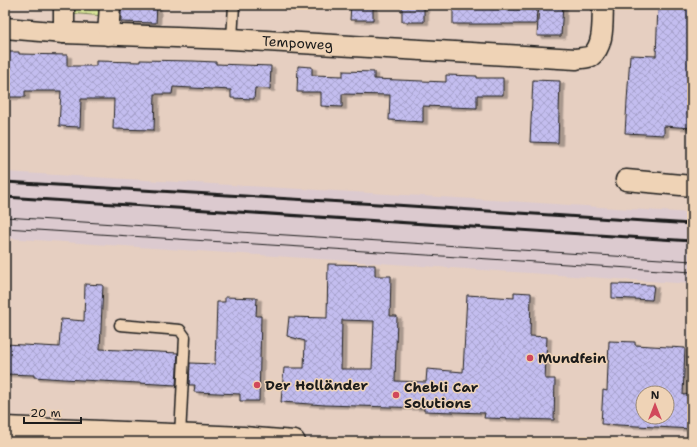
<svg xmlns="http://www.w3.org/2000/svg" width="697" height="447" viewBox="0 0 697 447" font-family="'Shantell Sans',sans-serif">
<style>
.built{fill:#dccacf}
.green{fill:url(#green-dots);stroke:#7b815a}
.building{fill:url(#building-cross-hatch);stroke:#1c1c1c;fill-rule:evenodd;filter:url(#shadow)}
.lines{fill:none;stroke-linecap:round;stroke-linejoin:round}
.lane-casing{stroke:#1c1c1c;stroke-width:13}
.street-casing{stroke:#1c1c1c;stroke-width:23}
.primary-casing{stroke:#1c1c1c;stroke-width:25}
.lane{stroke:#efd3b6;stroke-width:10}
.street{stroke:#efd3b6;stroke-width:20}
.primary{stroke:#efd3b6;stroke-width:22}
.tram{stroke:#1c1c1c;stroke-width:1}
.rail{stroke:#1c1c1c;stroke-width:3}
.poi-dot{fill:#d1495b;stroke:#efd3b6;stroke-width:1.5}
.labels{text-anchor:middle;stroke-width:3;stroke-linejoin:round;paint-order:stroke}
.street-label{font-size:14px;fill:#1c1c1c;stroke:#efd3b6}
.poi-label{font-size:14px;font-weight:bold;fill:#1c1c1c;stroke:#efd3b6;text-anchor:start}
</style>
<defs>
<pattern id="green-dots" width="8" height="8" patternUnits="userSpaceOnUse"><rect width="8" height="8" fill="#dae699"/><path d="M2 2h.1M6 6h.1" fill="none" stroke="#bac583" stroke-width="1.8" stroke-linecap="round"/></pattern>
<pattern id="building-cross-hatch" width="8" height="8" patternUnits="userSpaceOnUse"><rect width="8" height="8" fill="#c3bdef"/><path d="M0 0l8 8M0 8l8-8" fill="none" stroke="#a7a2cc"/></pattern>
<filter id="shadow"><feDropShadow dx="4.5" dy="2.5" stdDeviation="0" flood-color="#0004"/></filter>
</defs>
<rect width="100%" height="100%" fill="#e6cfc1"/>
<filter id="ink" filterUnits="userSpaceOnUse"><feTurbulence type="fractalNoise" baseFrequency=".025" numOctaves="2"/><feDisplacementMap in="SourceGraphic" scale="8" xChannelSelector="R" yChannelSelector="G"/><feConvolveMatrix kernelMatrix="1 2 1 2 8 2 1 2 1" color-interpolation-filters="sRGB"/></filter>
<g filter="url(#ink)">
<path class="built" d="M5,172L509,201L692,213V284L5,238Z"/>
<path class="green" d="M68,5H104V16L68,13Z"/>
<path class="building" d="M121,5H157L156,23L121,22Z
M351,5H373V20H350Z
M402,5H424V22H402Z
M453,5H491V9L537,10L536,24H453Z
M539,5H563L561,36H537Z
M658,5H692V128L664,126V135L625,133L630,55L656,56Z
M5,52H19V54L67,55V66H96V61L140,62V60L193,61L216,62V64L271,66L270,89L255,88L254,99L231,98V90L173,87L172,94H155L154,130L113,129L114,99H81L80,127L59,126L61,91H25V97H5Z
M298,66L312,67V75L343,76V71L374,72V79L446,82V75L477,76V78H503V95H477V108L423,106V122L389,120L390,95L342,94V107L321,106V92H297Z
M533,80L560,81L558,143L530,142Z
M328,264L375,265V276H391L390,316H397L395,381L426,382L427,369L463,372L467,295L514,298V292L531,293L530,336L547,337L545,379H555L554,420L484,418L485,413L424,411V408L325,405L281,402L284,368H304L305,341L287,336L289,317L327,318ZM342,320L374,321L372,369H341Z
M85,284L103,285L100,349L178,353L176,385L63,379L34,377V375L5,374V344L59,347L61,319L84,321Z
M612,284L654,285L652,300L612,298Z
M225,297L257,298L256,316H261L259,401H240V394L194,392L195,385H189L190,363L215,364L217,302H225Z
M609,341L635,342V345L685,348L683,395L692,394V429L601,424L603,390L607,391ZM643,393H667V417H643Z"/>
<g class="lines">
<defs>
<path id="lane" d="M232,39L234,5
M120,325L180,330L185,337L180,436"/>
<g id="street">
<path id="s1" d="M5,28L64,33L232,39L576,59C580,58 587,58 591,56C605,46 602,20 603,5"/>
<path d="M64,33V5"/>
<path d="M108,35L110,5"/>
<path d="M626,180L692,186"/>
</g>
<path id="primary" d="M5,428L243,438L294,442"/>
</defs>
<use href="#lane" class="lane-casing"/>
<use href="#street" class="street-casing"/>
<use href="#primary" class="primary-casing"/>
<use href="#lane" class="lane"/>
<use href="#street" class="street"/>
<use href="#primary" class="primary"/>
<path class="tram" d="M5,217L692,261
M5,228L692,272"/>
<path class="rail" d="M5,182L395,205L692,224
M5,197L692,241"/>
</g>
</g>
<g class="poi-dot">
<circle cx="530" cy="358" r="4"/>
<circle cx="257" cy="385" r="4"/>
<circle cx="396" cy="395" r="4"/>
</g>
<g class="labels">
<g class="street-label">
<text dy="5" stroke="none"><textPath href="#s1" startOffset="293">Tempoweg</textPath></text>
</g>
<g class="poi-label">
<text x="538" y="363">Mundfein</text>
<text x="265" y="390">Der Holländer</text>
<text x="404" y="392">Chebli Car<tspan x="404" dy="16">Solutions</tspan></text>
</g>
</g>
<rect width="697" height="447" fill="none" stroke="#efd3b6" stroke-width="20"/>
<rect x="10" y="10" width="677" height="427" fill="none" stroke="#1c1c1c" stroke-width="1.5" filter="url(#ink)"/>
<g transform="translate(655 405)"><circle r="19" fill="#efd3b6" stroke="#9b8a78"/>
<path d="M0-3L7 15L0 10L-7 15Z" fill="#d1495b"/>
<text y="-6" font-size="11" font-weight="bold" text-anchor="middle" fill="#1c1c1c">N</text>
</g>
<path d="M24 417v6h57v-6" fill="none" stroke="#1c1c1c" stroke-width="2"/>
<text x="30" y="417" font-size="12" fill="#1c1c1c" stroke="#efd3b6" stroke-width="3" paint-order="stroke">20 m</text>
</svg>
